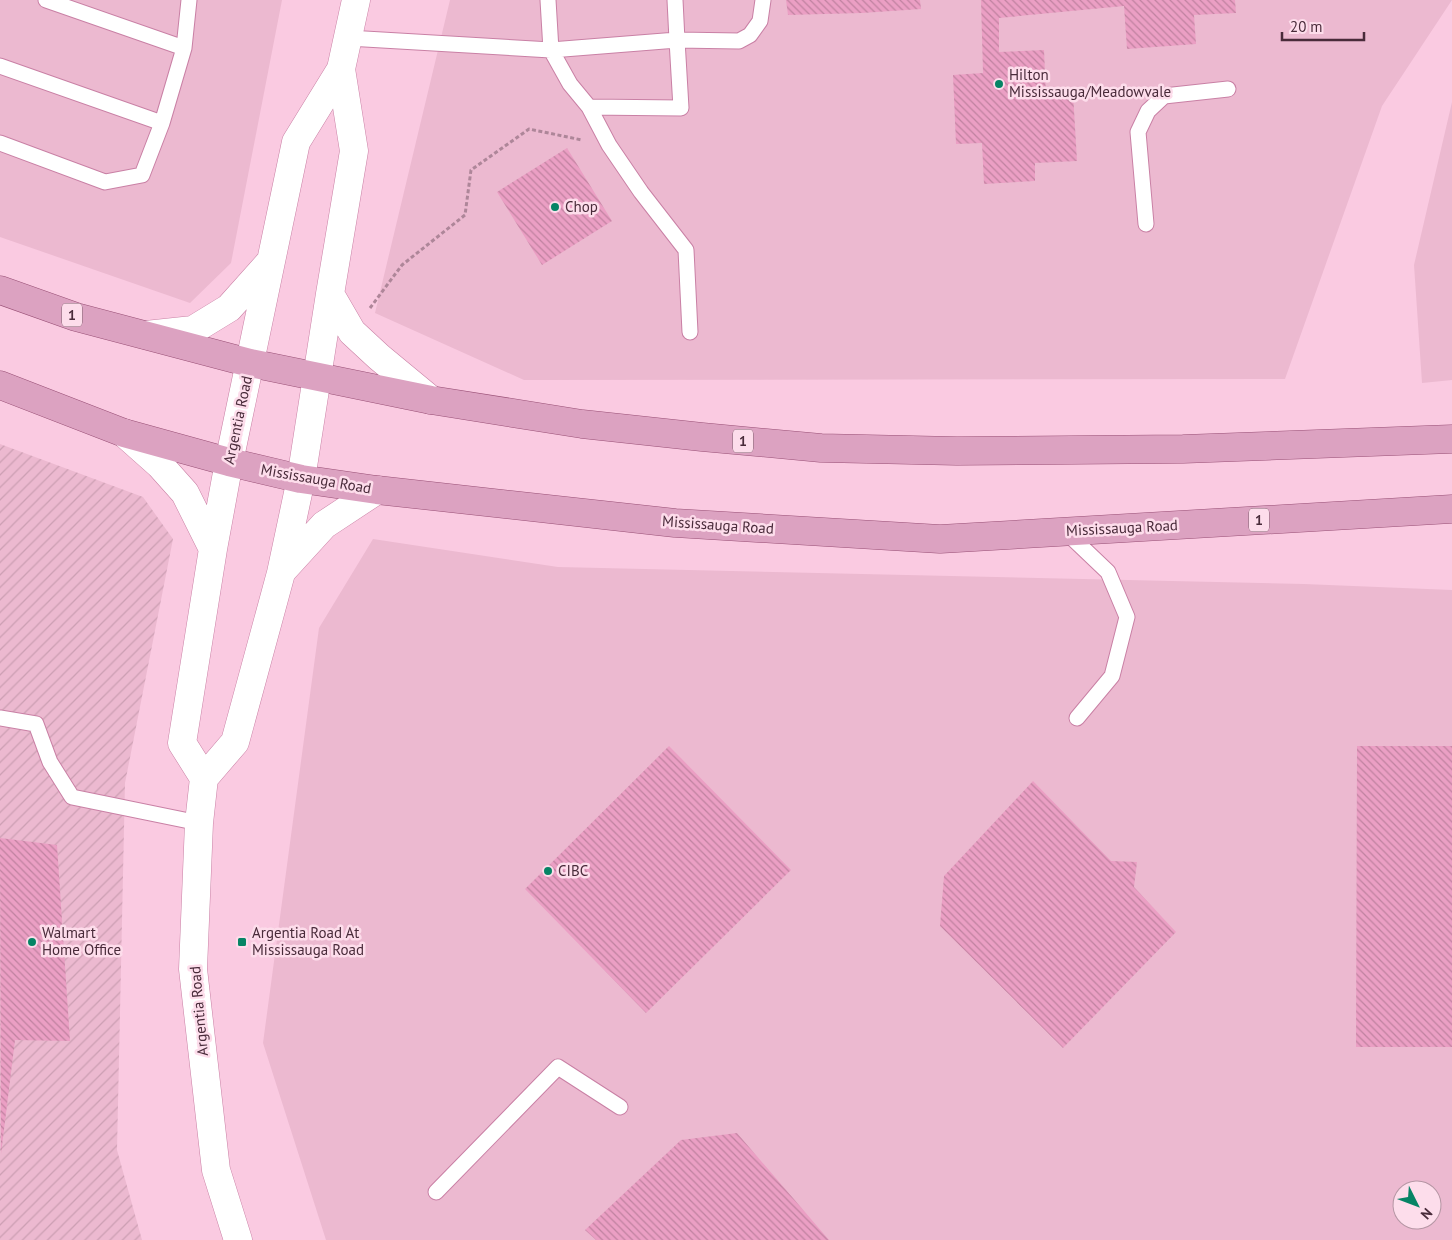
<svg xmlns="http://www.w3.org/2000/svg" width="1452" height="1240" viewBox="0 0 1452 1240" font-family="'PT Sans',sans-serif">
<style>
.built{fill:#ecb9d0;fill-rule:evenodd}
.industrial{fill:url(#industrial-furrows)}
.building{fill:url(#building-back-hatch)}
.lines{fill:none;stroke-linecap:round;stroke-linejoin:round}
.service-casing{stroke:#c980a5;stroke-width:17}
.tertiary-casing{stroke:#c980a5;stroke-width:29}
.primary-casing{stroke:#995076;stroke-width:29}
.path{stroke:#ae8699;stroke-width:3;stroke-dasharray:4 2.5;stroke-linecap:butt}
.service{stroke:#fff;stroke-width:15}
.tertiary{stroke:#fff;stroke-width:28}
.primary{stroke:#dca2c1;stroke-width:28}
.poi-dot{fill:#068465;stroke:#fdddeb;stroke-width:2}
.labels{text-anchor:middle;stroke-width:5;stroke-linejoin:round;paint-order:stroke}
.shield{fill:#fdddeb;stroke:#7f606f;stroke-width:1}
.shield-label{font-size:14px;font-weight:bold;fill:#492b3a}
.poi-label{font-size:15px;fill:#492b3a;stroke:#fdddeb;text-anchor:start}
.street-label{font-size:15px;fill:#492b3a;stroke:#fdddeb}
</style>
<defs>
<pattern id="industrial-furrows" width="10" height="10" patternUnits="userSpaceOnUse" patternTransform="scale(1.25)"><rect width="10" height="10" fill="#ecb9d0"/><path d="M-1 1l2-2M0 10L10 0M9 11l2-2" fill="none" stroke="#cc9fb3"/></pattern>
<pattern id="building-back-hatch" width="6" height="6" patternUnits="userSpaceOnUse" patternTransform="scale(1.25)"><rect width="6" height="6" fill="#eb9fc4"/><path d="M-1 5l2 2M0 0l6 6M5-1l2 2" fill="none" stroke="#c082a0"/></pattern>
</defs>
<rect width="100%" height="100%" fill="#facae1"/>
<path class="built" d="M0,0H282L231,263L190,303L0,237Z
M450,0H1452L1382,106L1285,379L524,380L375,313Z
M1452,102V380L1422,383L1414,265Z
M373,539L558,567L1304,584L1452,590V1240H326L263,1043L319,628ZM1402,1190H1432V1220H1402Z"/>
<path class="industrial" d="M0,444L143,497L173,539L125,783L117,1150L142,1240H0Z"/>
<path class="building" d="M786,0H920L921,9L862,13L788,15Z
M981,0H1235L1236,13L1194,15L1196,44L1127,49L1124,6L999,18V52L1044,50L1046,95L1073,93L1077,161L1035,163V181L984,184L982,143L956,144L953,75L983,73Z
M567,148L612,221L542,265L497,192Z
M669,746L791,870L646,1013L525,889Z
M1357,746H1452V1047H1356Z
M1033,781L1111,861L1137,862L1134,887L1176,932L1063,1048L940,926L944,876Z
M0,838L57,845L70,1041L15,1040L1,1154Z
M737,1133L829,1240H596L585,1230L681,1140Z"/>
<g class="lines">
<defs>
<path id="service" d="M46,0L184,48
M675,0L677,40L551,50L570,84L589,107L681,108L677,40L739,41L750,35L760,21L763,0
M348,38L551,50L548,0
M0,66L162,123
M589,107L609,145L641,192L686,250L690,332
M0,143L105,182L142,175L162,123L184,48L189,0
M1146,224L1138,132L1148,111L1164,96L1228,89
M1065,531L1108,572L1127,617L1112,676L1077,718
M0,718L36,724L50,762L72,797L199,823
M436,1192L558,1067L620,1107"/>
<path id="tertiary" d="M330,294L352,332L379,357L431,400
M146,335L193,330L229,308L270,262
M124,433L160,465L185,493L213,549
M282,571L324,525L377,490
M204,778L182,743L213,549L229,462L296,142L341,69L356,0
M238,1240L216,1170L193,969L199,823L204,778L235,742L281,573L301,479L330,294L354,151L341,69"/>
<path id="primary" d="M0,290L76,317L250,363L431,400L582,424L702,437L821,448L957,451L1183,449L1452,439
M0,385L124,433L229,462L301,479L377,490L675,523L940,539L1452,509"/>
</defs>
<use href="#service" class="service-casing"/>
<use href="#tertiary" class="tertiary-casing"/>
<use href="#primary" class="primary-casing"/>
<path class="path" d="M370,308L402,265L465,215L471,170L529,129L582,140"/>
<use href="#service" class="service"/>
<use href="#tertiary" class="tertiary"/>
<use href="#primary" class="primary"/>
</g>
<g class="poi-dot">
<circle cx="999" cy="84" r="5"/>
<circle cx="555" cy="207" r="5"/>
<circle cx="548" cy="871" r="5"/>
<circle cx="32" cy="942" r="5"/>
<rect x="237" y="937" width="10" height="10" rx="2.5"/>
</g>
<g class="labels">
<g class="shield">
<rect x="62" y="303.5" width="20" height="23" rx="4"/>
<rect x="733" y="429.5" width="20" height="23" rx="4"/>
<rect x="1249" y="508.5" width="20" height="23" rx="4"/>
</g>
<g class="shield-label">
<text x="72" y="320">1</text>
<text x="743" y="446">1</text>
<text x="1259" y="525">1</text>
</g>
<g class="poi-label">
<text x="1009" y="80">Hilton<tspan x="1009" dy="17">Mississauga/Meadowvale</tspan></text>
<text x="565" y="212">Chop</text>
<text x="558" y="876">CIBC</text>
<text x="42" y="938">Walmart<tspan x="42" dy="17">Home Office</tspan></text>
<text x="252" y="938">Argentia Road At<tspan x="252" dy="17">Mississauga Road</tspan></text>
</g>
<g class="street-label">
<text transform="translate(238 420) rotate(-78)" y="5">Argentia Road</text>
<text transform="translate(316 479) rotate(10)" y="5">Mississauga Road</text>
<text transform="translate(718 525) rotate(4)" y="5">Mississauga Road</text>
<text transform="translate(1122 528) rotate(-3)" y="5">Mississauga Road</text>
<text transform="translate(199 1011) rotate(-95)" y="5">Argentia Road</text>
</g>
</g>
<g transform="translate(1417 1205) rotate(132)"><circle r="24" fill="#fdddeb" stroke="#b596a4"/>
<path d="M0-4L9 19L0 12L-9 19Z" fill="#068465"/>
<text y="-8" font-size="14" font-weight="bold" text-anchor="middle" fill="#492b3a">N</text>
</g>
<path d="M1282 32v8h82v-8" fill="none" stroke="#492b3a" stroke-width="2.5"/>
<text x="1290" y="32" font-size="15" fill="#492b3a" stroke="#fdddeb" stroke-width="4" paint-order="stroke">20 m</text>
</svg>
